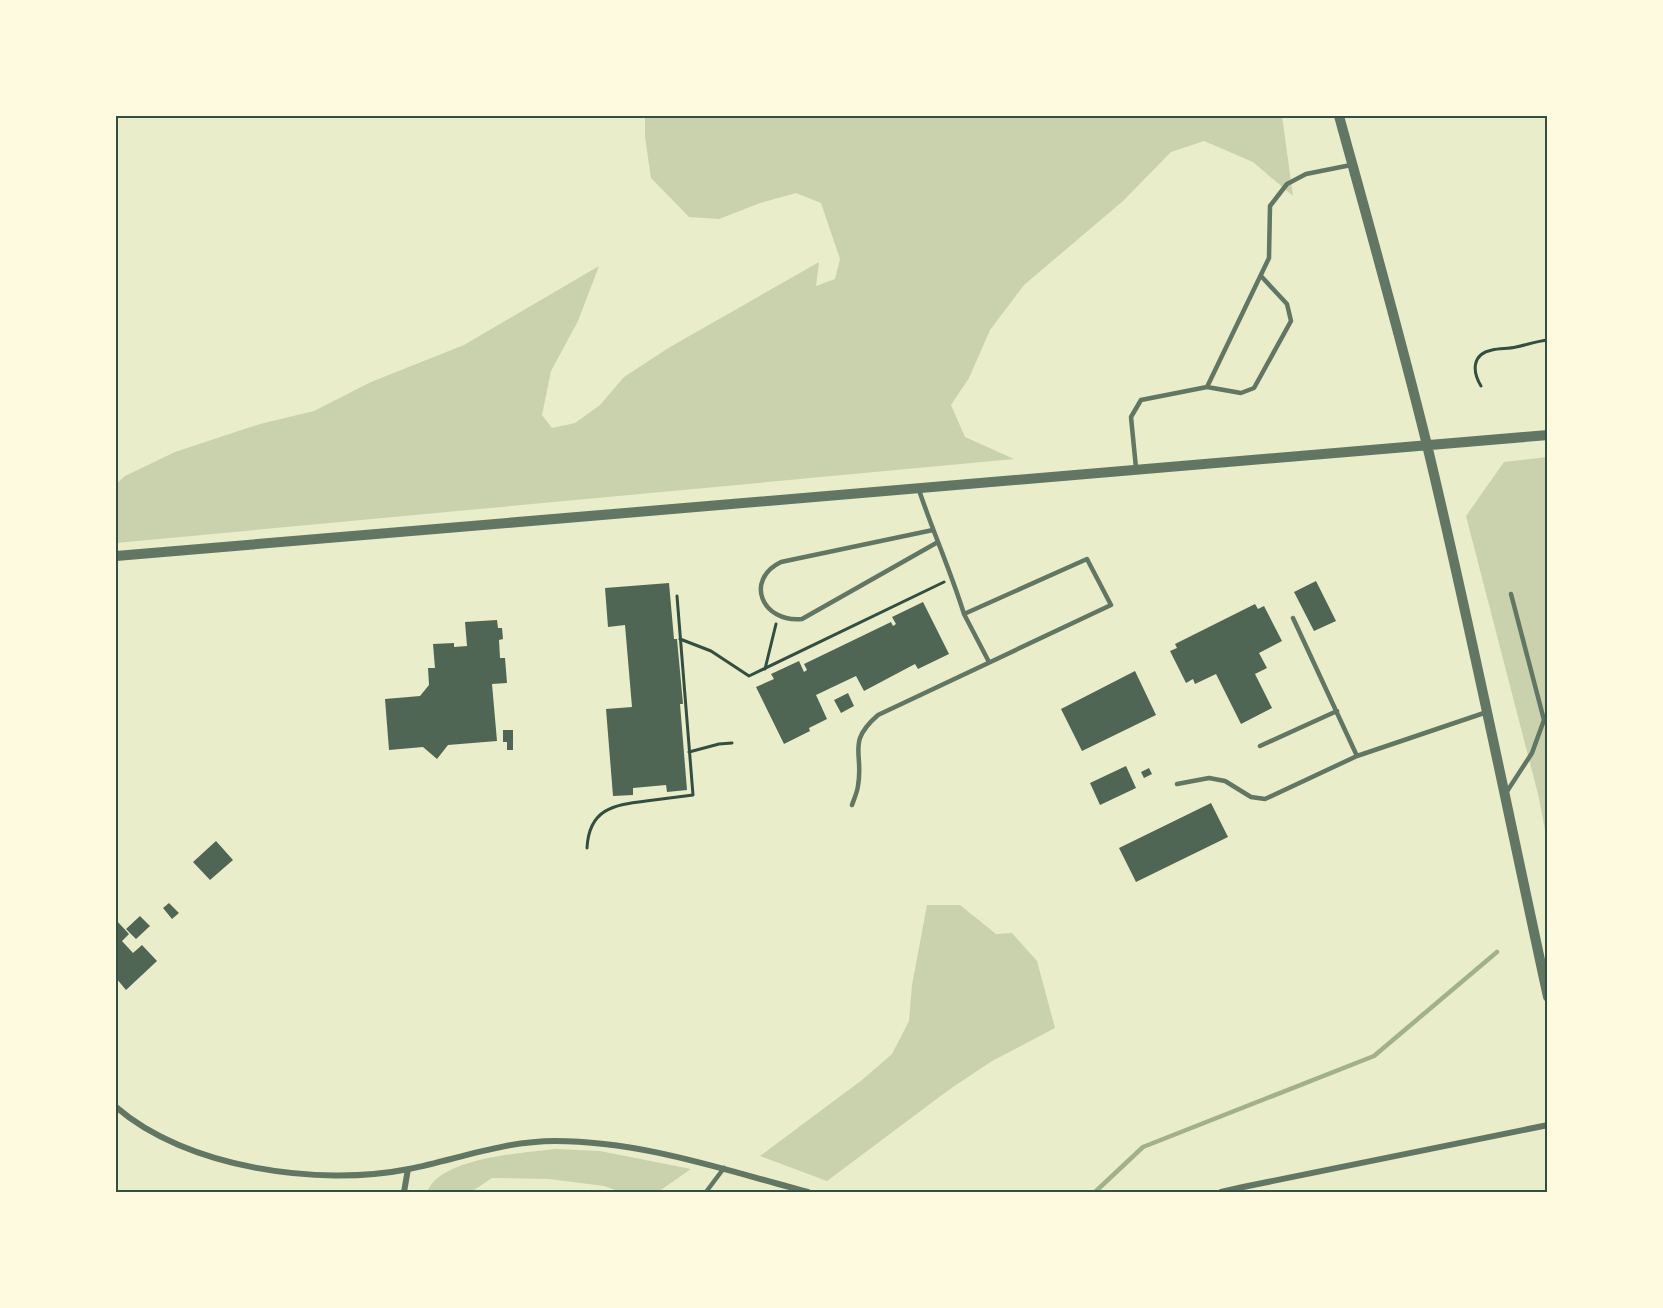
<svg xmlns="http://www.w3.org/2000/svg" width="1663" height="1308" viewBox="0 0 1663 1308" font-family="Inter,sans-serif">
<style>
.green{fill:#cad2ad}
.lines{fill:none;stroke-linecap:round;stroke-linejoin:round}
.stream{stroke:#a3b18a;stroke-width:4.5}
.building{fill:#4f6655}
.path{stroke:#344e41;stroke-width:3}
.service{stroke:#617663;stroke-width:4.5}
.minor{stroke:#617663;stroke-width:6}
.tertiary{stroke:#617663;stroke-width:10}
.neatline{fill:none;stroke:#344e41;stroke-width:2}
</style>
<rect width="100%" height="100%" fill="#e9edc9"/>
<path class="green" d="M645,116H1282L1293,196L1253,162L1204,141L1171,152L1123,201L1024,285L990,330L969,378L951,405L965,437L1014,459L116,543V484L125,476L175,452L260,424L314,411L371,382L464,345L599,266L578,321L551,371L542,415L552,428L575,423L600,405L624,377L670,347L819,262L816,286L835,279L840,259L821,203L796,193L760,203L719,219L689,217L651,178L645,137Z
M1547,457V840L1538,794L1466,516L1504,462Z
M927,905H960L996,934L1012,933L1037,961L1055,1028L992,1061L950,1089L827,1181L760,1156L862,1080L892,1054L909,1021L912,985Z
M555,1149L600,1151L691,1169L658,1192H621L604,1186L549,1179L492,1178L471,1192H426C429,1189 431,1184 434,1181C460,1157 521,1153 555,1149Z"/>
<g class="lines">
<path class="stream" d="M1095,1192L1143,1147L1374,1056L1497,952"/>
</g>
<path class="building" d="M1316,581L1336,621L1314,631L1294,592Z
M669,583L674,639H677L683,704H680L687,790L667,792L666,785L633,788V795L613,796L606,709L632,707L625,625L608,627L605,588Z
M923,602L949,654L918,669L915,664L864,691L856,676L816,695L827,719L809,728L810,731L784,744L756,687L774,679L771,674L799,661L804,672L807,670L804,664L891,622L893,626L896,624L892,617Z
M1255,604L1258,609L1264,606L1282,641L1259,653L1267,668L1255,674L1272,708L1241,724L1216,674L1195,684L1193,679L1186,683L1170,651L1177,648L1175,644Z
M497,620L498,628H502L503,639L499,640L500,658H505L507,683L492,684L497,741L448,745L437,759L423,747L389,750L385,699L420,696L429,685L428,668H435L433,644L454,643V647L467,646L465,622Z
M1135,671L1156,715L1082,751L1061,709Z
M848,693L854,706L841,713L834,700Z
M503,730H513V750H507V742H503Z
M1126,766L1136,788L1100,805L1090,783Z
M1149,768L1152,774L1144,778L1141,772Z
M1211,803L1228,837L1136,882L1119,848Z
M216,841L233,860L210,880L193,862Z
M169,903L179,913L172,919L163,908Z
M140,916L150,926L136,939L126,929Z
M116,920L129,934L122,941L133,953L142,945L157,961L126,990L116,978Z"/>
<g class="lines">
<path class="path" d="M1481,386C1472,371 1472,354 1492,350C1500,348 1508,349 1516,347C1526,345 1537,341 1548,340
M680,639L711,651L749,676L944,582
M765,669L776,624
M689,752L719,744L732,743
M587,848C589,809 613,805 646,801C661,799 677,797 693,795L677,596"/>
<path class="service" d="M1207,387L1241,393L1254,388L1291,321L1287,304L1261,276
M1136,468L1131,417L1141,400L1207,387L1269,258L1270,206L1287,184L1306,174L1351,165
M919,490C933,532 951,572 964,614
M933,530L781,562C744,580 762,623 802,619L938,542
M1293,618L1357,756
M1260,746L1337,711
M1177,784L1209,778L1225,781L1251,797L1265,799L1357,756L1487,712
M1506,793L1532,753L1544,720L1511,594
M852,805C854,799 857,793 858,786C864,752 846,743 878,715L1111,605L1087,559L964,614L989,662
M706,1192L724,1168"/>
<path class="minor" d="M116,1107C186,1168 319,1187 409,1169C458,1159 504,1141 555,1141C642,1141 724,1170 808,1192
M404,1192L408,1169
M1221,1192L1243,1187L1548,1125"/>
<path class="tertiary" d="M1339,116C1369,225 1400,335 1427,445C1471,628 1508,813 1548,997
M116,556L1548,435"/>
</g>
<rect width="1663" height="1308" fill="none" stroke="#fefae0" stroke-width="234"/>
<rect x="117" y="117" width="1429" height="1074" class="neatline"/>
</svg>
